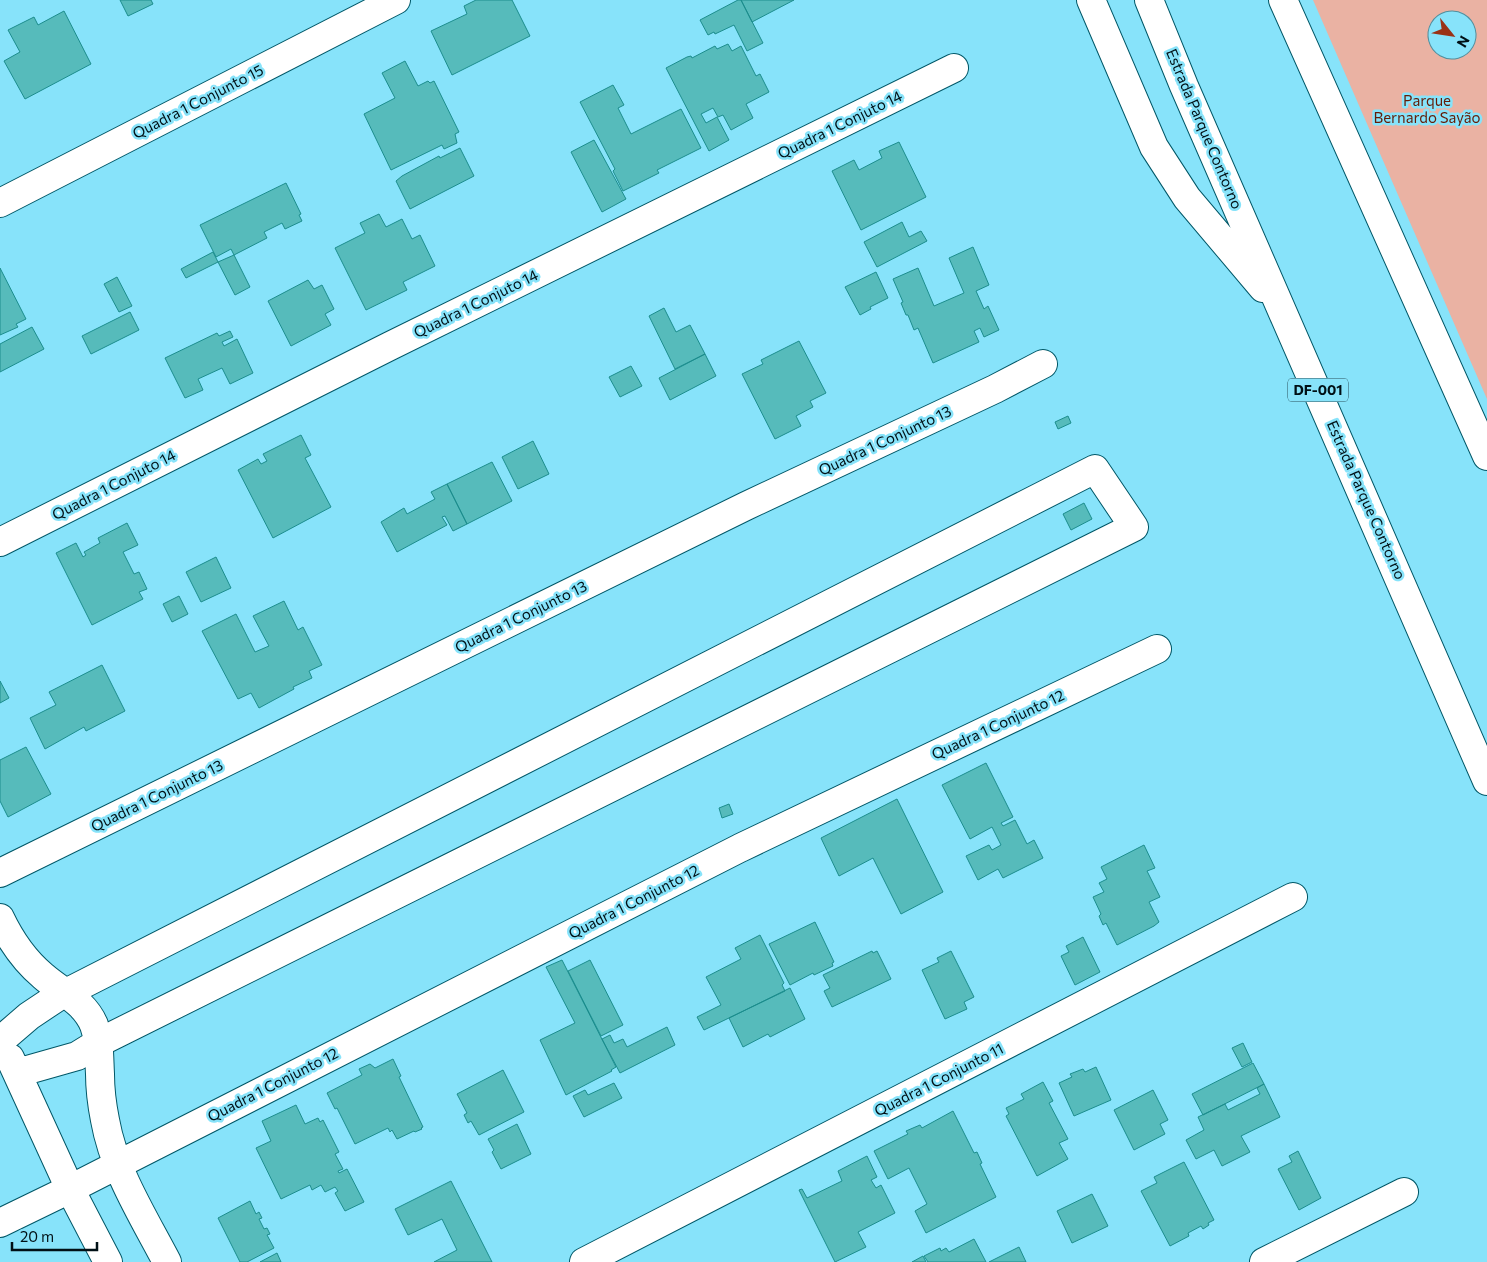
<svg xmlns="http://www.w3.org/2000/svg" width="1487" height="1262" viewBox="0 0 1487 1262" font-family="Commissioner,sans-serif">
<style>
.green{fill:#eab2a3;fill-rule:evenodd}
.building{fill:#56bbbb;stroke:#1c8d8d}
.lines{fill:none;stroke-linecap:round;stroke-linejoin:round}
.minor-casing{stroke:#005767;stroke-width:30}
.major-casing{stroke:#005767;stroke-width:30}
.minor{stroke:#fff;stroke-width:28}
.major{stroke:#fff;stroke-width:28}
.labels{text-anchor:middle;stroke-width:5;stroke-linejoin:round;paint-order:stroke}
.shield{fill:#87e3fa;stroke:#284f5a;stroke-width:1}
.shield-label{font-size:14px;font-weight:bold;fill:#001015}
.park-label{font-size:15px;fill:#641c07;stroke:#87e3fa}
.street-label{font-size:15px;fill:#001015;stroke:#87e3fa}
</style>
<rect width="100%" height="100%" fill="#87e3fa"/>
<path class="green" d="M1313,0H1487V399ZM1437,20H1467V50H1437Z"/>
<path class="building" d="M120,0H151L153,4L128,16Z
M476,0H512L530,36L452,75L431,31L467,14L464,6Z
M738,0H741L763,43L747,51L734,25L715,34L714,32L708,35L700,20Z
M741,0H794L752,22Z
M64,11L91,64L25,99L4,61L20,52L8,30L34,17L38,25Z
M728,44L732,51L741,46L756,76L760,74L769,92L746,104L753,118L731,130L723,115L718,117L713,108L701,114L706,123L717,117L729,140L709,151L666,68L687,57L691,56L692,58L715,46L717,49Z
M405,61L418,86L428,81L430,83L434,81L459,132L455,134L457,143L444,149L442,145L391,170L364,114L395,98L382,73Z
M613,85L624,105L618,108L631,134L681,109L701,148L657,170L659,173L623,191L613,171L615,169L580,102Z
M594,140L626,199L602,212L571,152Z
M899,142L926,197L861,230L832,171L854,160L859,170L882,158L879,151Z
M460,148L474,176L410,209L396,181L402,176L439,156L440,158Z
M286,183L301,214L299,215L302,221L285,229L282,223L264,232L267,238L234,255L231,249L216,257L200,225Z
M379,214L386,227L402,219L412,239L420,235L435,266L403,282L407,290L366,310L335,248L365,233L360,223Z
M902,222L909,237L921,231L927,241L877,267L864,242Z
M973,247L989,285L976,291L984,309L988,306L999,330L984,337L980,328L974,331L979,342L933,363L918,328L914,330L908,315H906L901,303L903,302L893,279L918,268L934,306L964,293L949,258Z
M213,252L218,262L186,278L181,269Z
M234,255L250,287L235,295L218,262Z
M0,268L26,319L16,324L18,327L0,335Z
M876,272L888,298L870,307L871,309L860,315L845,287Z
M117,277L132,306L119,312L104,284Z
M308,280L314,289L322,285L334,309L325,314L331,325L291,346L268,301Z
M664,308L676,332L690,325L705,354L675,369L649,316Z
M130,312L139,330L91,354L82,336Z
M32,327L44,349L0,372V344Z
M230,331L233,337L222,342L224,346L237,339L253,373L230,384L222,368L198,379L203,390L185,398L165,358L217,333L219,336Z
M799,341L826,393L810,401L813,407L796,416L801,426L775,439L742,374L763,364L761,360Z
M705,354L716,376L670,400L659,378Z
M631,366L642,386L620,397L609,377Z
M1068,416L1071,423L1058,429L1055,422Z
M301,435L311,455L305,458L331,507L273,538L238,470L258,459L261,464L267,461L263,454Z
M533,441L549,474L518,489L502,457Z
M492,462L512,501L467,524L447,484Z
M447,484L467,524L453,531L445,516L442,517L447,525L397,552L381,522L404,508L407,514L435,499L431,492Z
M1084,503L1092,519L1071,530L1063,514Z
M127,523L138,545L123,552L134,574L139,572L147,589L139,592L143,599L92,625L56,553L76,543L83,557L86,555L84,552L100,543L98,538Z
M216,557L231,588L201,602L186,572Z
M179,596L188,614L172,622L163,604Z
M284,601L298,630L303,627L322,665L309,671L312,678L293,687L294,689L259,708L251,693L238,699L202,631L236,614L255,652L269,646L253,616Z
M102,665L125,711L86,731L84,727L45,749L30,718L56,705L49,692Z
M0,681L9,698L0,703Z
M26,747L51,794L8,817L0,801V760Z
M986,763L1013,817L1001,823L1003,826L1015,820L1027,844L1034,840L1043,858L1003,878L998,869L978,880L966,856L989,845L992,850L1001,845L992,827L970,839L942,785Z
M897,799L943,892L901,914L873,858L839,876L821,838Z
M729,804L733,814L722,818L719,808Z
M1144,845L1155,868L1147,871L1160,897L1149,902L1159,922L1154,926L1117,945L1106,923L1103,925L1099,916L1101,914L1093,897L1104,892L1099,883L1107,879L1101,867Z
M815,922L834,962L832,963L833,966L814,975L813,973L790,985L769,944Z
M760,935L784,983L782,985L785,991L704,1030L697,1017L721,1005L706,977L741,959L735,948Z
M1083,937L1100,972L1075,985L1061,956L1069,952L1066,946Z
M872,951L873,953L877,951L891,979L832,1007L824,991L830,988L823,975Z
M951,951L974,997L964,1002L967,1009L945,1019L922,970L939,962L937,958Z
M562,960L616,1067L611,1070L612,1071L566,1095L540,1040L575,1023L546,967Z
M590,960L623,1025L601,1036L568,971Z
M790,988L805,1019L770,1037L768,1034L743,1047L729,1018Z
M667,1027L675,1045L620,1073L602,1039L610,1035L614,1043L623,1039L627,1047Z
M1243,1043L1252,1062L1242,1067L1232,1048Z
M393,1059L401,1076L399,1077L423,1127L421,1128L422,1129L415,1132L414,1131L397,1139L392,1130L390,1132L388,1128L355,1144L337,1108L335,1109L327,1093L362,1075L359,1069L370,1064L375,1068Z
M1253,1063L1264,1084L1203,1115L1192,1094Z
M1096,1067L1111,1100L1074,1116L1059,1083L1072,1077L1070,1074L1083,1069L1085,1072Z
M503,1070L524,1112L479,1135L471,1121L468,1123L464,1115L467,1113L457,1094Z
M1043,1082L1053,1101L1049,1103L1068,1139L1059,1143L1068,1159L1037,1176L1006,1116L1009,1114L1006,1108L1024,1099L1021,1094Z
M614,1083L622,1098L584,1117L573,1096L585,1090L588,1095Z
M1264,1084L1280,1117L1241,1136L1250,1152L1222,1166L1214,1150L1196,1159L1186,1140L1204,1130L1198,1117L1225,1104L1228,1110L1260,1094L1257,1088Z
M1153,1090L1168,1120L1160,1124L1165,1134L1134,1150L1114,1110Z
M296,1105L305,1124L318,1118L320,1122L323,1120L339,1152L335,1154L343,1169L338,1171L339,1173L347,1169L364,1202L345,1211L335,1193L338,1191L335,1187L325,1192L321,1185L312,1190L310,1185L281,1199L256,1148L271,1141L262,1121Z
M953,1111L974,1153L977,1152L982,1163L980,1164L996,1197L926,1233L915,1211L927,1204L909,1168L888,1179L874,1151L908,1134L906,1131L920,1125L922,1128Z
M517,1124L531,1154L501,1169L492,1152L494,1150L488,1139Z
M1298,1151L1321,1198L1299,1210L1278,1169L1292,1162L1289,1156Z
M867,1156L877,1177L871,1180L876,1188L881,1185L895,1213L858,1232L866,1247L835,1262L799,1190L802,1189L807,1198L842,1181L838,1171Z
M1184,1162L1214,1220L1208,1223L1209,1225L1203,1229L1201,1226L1188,1233L1189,1236L1170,1246L1141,1191L1157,1183L1154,1177Z
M451,1181L492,1262H434L457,1250L442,1219L408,1235L395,1209Z
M1092,1194L1108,1226L1072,1243L1057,1211Z
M250,1201L256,1214L259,1212L262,1218L259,1219L264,1229L267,1228L270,1234L267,1235L274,1248L247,1262H240L218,1218Z
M974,1239L986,1262H928L924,1256L940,1248L941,1251L946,1248L949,1252Z
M1019,1247L1026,1262H989Z
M277,1253L281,1262H260Z
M923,1256L926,1262H912Z"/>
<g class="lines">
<defs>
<path id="minor" d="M0,203L396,0
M0,542L390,346L954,68
M0,873L746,506L995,389L1043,364
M0,918C10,939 25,961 43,976C61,992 84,1001 94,1025C100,1041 99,1058 100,1074C100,1089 102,1105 105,1120C114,1171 143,1216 167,1262
M1,1040L29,1016L56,998L1095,469L1134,527L98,1043L77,1056L17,1073
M10,1058L70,1189L108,1262
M0,1223L70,1189L740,848L1157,649
M584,1262L1293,897
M1264,1262L1404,1192"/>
<path id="major" d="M1091,0L1154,147L1187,198L1263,288
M1149,0L1184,86L1487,781
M1283,0L1487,456"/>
</defs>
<use href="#minor" class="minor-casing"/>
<use href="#major" class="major-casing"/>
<use href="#minor" class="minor"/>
<use href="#major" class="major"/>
</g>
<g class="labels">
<rect class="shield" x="1288" y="378.5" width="60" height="23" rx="4"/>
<g class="shield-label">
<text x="1318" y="395">DF-001</text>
</g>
<g class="park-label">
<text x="1427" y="106">Parque<tspan x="1427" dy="17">Bernardo Sayão</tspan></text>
</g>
<g class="street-label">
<text transform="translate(198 102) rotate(-27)" y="5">Quadra 1 Conjunto 15</text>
<text transform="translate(840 125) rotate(-26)" y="5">Quadra 1 Conjuto 14</text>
<text transform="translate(1204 129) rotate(67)" y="5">Estrada Parque Contorno</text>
<text transform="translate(476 304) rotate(-26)" y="5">Quadra 1 Conjuto 14</text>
<text transform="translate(885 441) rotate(-25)" y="5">Quadra 1 Conjunto 13</text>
<text transform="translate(114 485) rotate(-27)" y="5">Quadra 1 Conjuto 14</text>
<text transform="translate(1366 500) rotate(66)" y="5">Estrada Parque Contorno</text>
<text transform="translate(521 617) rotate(-26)" y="5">Quadra 1 Conjunto 13</text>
<text transform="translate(998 725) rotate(-25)" y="5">Quadra 1 Conjunto 12</text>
<text transform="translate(157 796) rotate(-26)" y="5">Quadra 1 Conjunto 13</text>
<text transform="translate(634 902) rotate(-27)" y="5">Quadra 1 Conjunto 12</text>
<text transform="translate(939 1080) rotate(-27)" y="5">Quadra 1 Conjunto 11</text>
<text transform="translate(273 1085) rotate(-27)" y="5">Quadra 1 Conjunto 12</text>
</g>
</g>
<g transform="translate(1452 35) rotate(120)"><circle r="24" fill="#87e3fa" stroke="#518f9e"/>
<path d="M0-4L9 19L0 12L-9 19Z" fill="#9a3215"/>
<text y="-8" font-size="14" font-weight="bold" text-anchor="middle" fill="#001015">N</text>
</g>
<path d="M12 1242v8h85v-8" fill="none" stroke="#001015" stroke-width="2.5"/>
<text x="20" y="1242" font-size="15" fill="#001015" stroke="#87e3fa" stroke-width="4" paint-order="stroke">20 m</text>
</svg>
